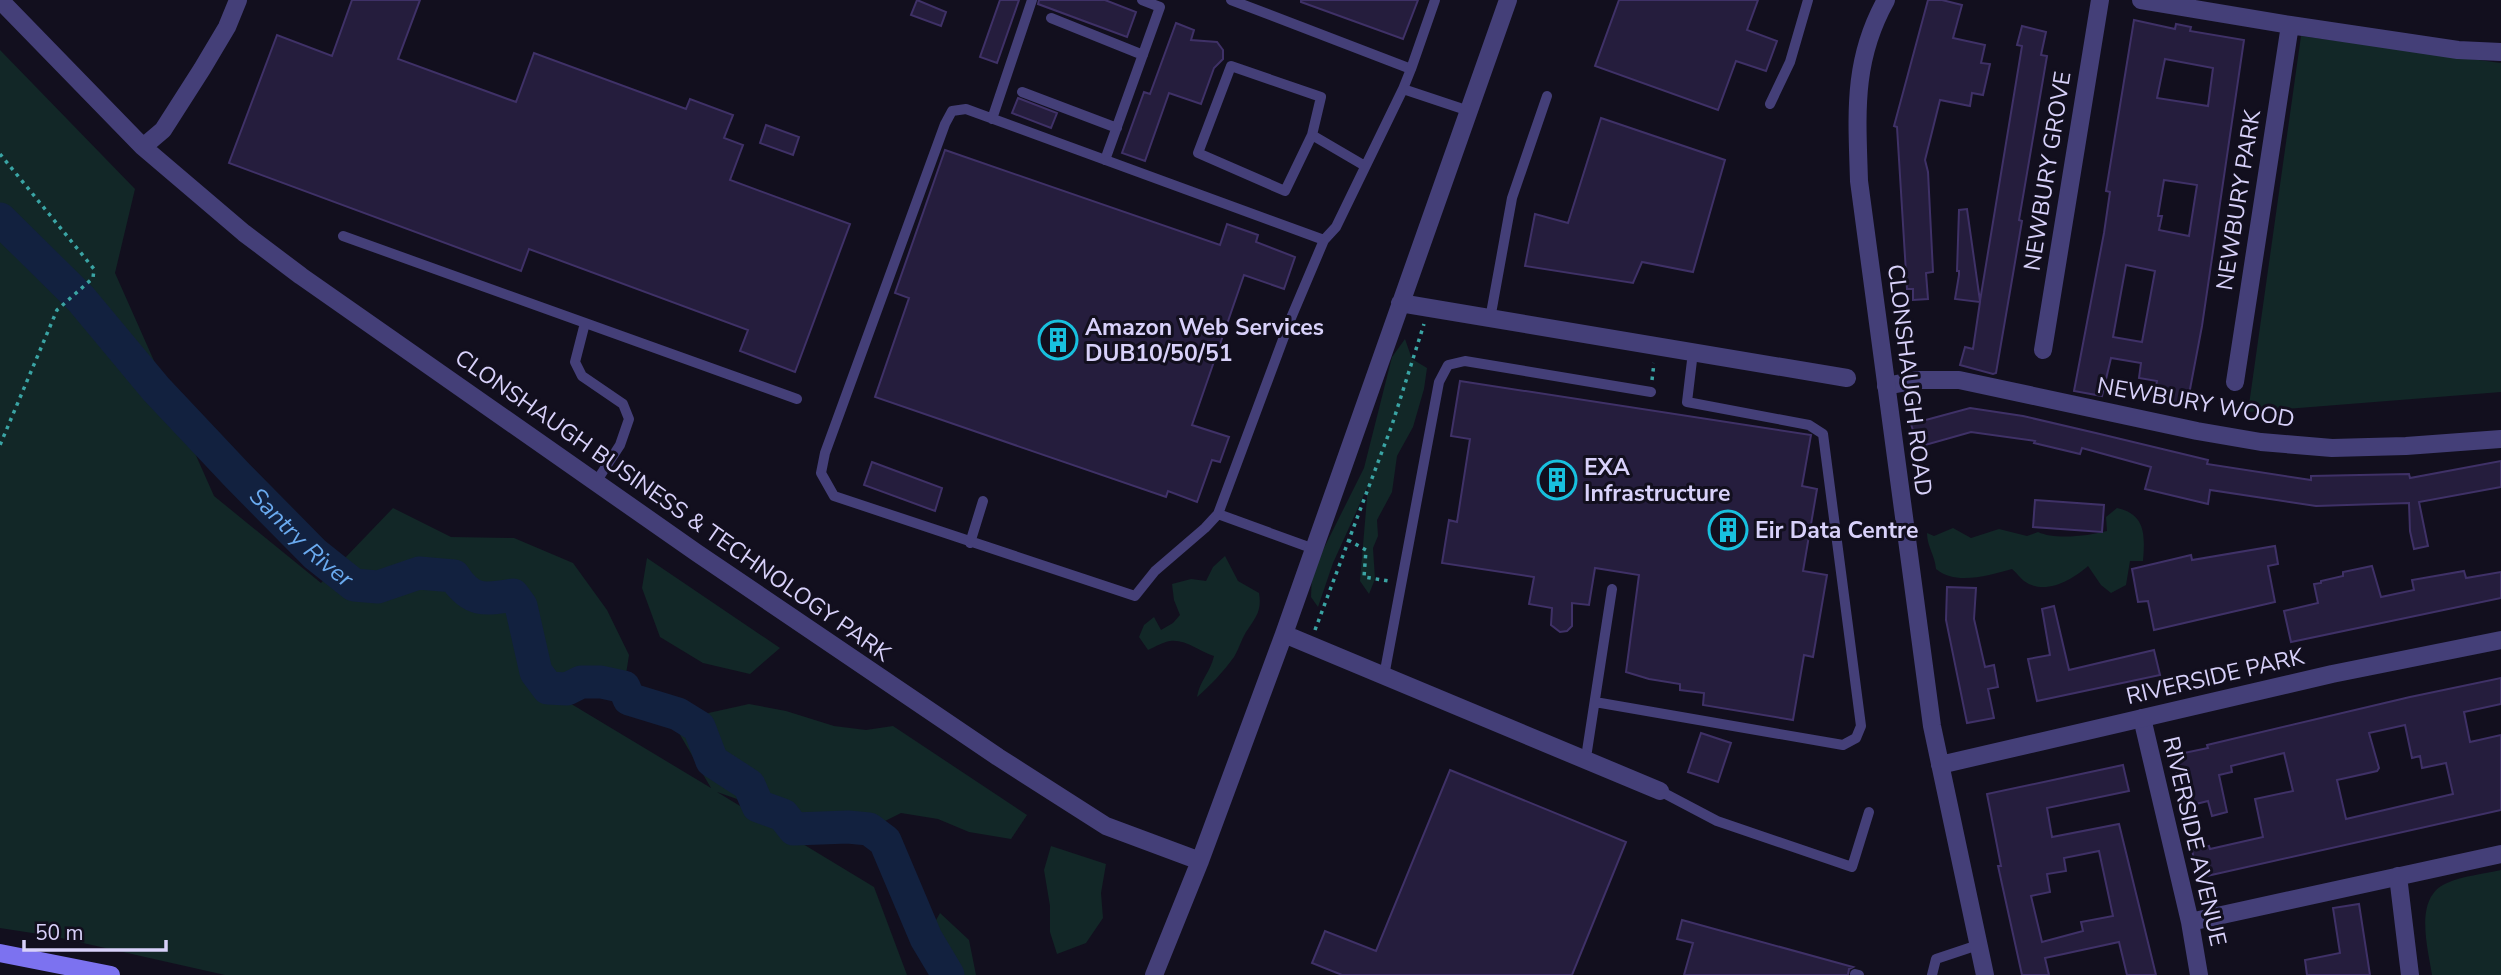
<svg xmlns="http://www.w3.org/2000/svg" width="2501" height="975" viewBox="0 0 2501 975" font-family="'Nunito Sans',sans-serif">
<style>
.green{fill:#122727}
.lines{fill:none;stroke-linecap:round;stroke-linejoin:round}
.river{stroke:#12213f;stroke-width:33}
.building{fill:#251d3d;stroke:#3f3167;stroke-width:2;fill-rule:evenodd}
.path{stroke:#3aa4a4;stroke-width:3.5;stroke-dasharray:3.5 5;stroke-linecap:butt}
.service{stroke:#443f78;stroke-width:10}
.minor{stroke:#443f78;stroke-width:18}
.tertiary{stroke:#443f78;stroke-width:18}
.secondary{stroke:#7c72f0;stroke-width:18}
.labels{text-anchor:middle;stroke-width:6;stroke-linejoin:round;paint-order:stroke}
.street-label{font-size:23px;fill:#d8d1fa;stroke:#120f1e}
.poi-label{font-size:23px;font-weight:bold;fill:#d8d1fa;stroke:#120f1e;text-anchor:start}
.water-label{font-size:24px;font-style:italic;fill:#6aaaef;stroke:#120f1e}
</style>
<rect width="100%" height="100%" fill="#120f1e"/>
<path class="green" d="M2301,36L2501,63V392L2248,412Z
M0,50L135,189L115,273L214,496L321,583L393,508L451,537L514,538L573,563L607,610L629,655L624,687L602,697L567,689L539,674L553,693L711,788L679,733L704,714L749,704L786,711L834,726L866,730L893,726L1027,815L1011,839L969,832L938,819L901,813L869,829L848,827L794,829L783,815L717,792L874,887L907,975H225L52,936L0,928Z
M1405,339L1412,359L1427,368L1424,389L1413,427L1397,456L1392,492L1377,520L1378,536L1373,548L1375,579L1369,594L1360,581L1368,486L1333,563L1318,607L1311,597L1312,572L1364,468L1392,357Z
M2117,508C2146,514 2145,536 2143,561H2130L2126,585L2111,593L2101,585L2088,566C2072,580 2045,596 2024,581C2020,578 2016,572 2012,569C1989,575 1956,586 1936,569C1935,555 1927,547 1927,533L1934,536L1953,528L1971,538L1999,529L2027,536L2038,532C2055,540 2088,536 2107,531L2106,517Z
M1225,556L1238,581L1259,593C1262,611 1256,617 1246,632C1241,640 1239,649 1234,657C1223,672 1211,685 1197,697C1200,680 1210,673 1214,656C1200,652 1186,639 1170,641C1163,642 1155,647 1148,650L1139,637L1144,625L1154,617L1161,630L1173,623L1180,615L1174,600L1172,584L1191,579L1206,581L1213,567Z
M647,558L780,648L750,674L703,663L660,637L642,588Z
M1051,846L1106,864L1101,893L1103,918L1086,943L1057,954L1050,932V906L1044,870Z
M2501,870V975H2432C2428,948 2413,897 2447,883C2463,876 2483,874 2501,870Z
M940,913L969,940L976,975H948L926,938Z"/>
<g class="lines">
<path class="river" id="s1" d="M0,219L81,299L156,389L238,476L315,554L354,585L378,587L419,573L454,576C471,602 484,600 513,595L521,606L536,672L548,688L567,689L581,682H601L624,687L629,699L678,714L699,727L712,761L749,785L758,806L783,815L794,829L848,827L869,829L885,841L926,938L948,975"/>
</g>
<path class="building" d="M352,0H420L398,59L516,102L534,53L686,109L690,99L733,115L724,138L743,145L730,180L850,224L795,372L740,351L748,330L529,249L521,271L229,163L277,35L332,56Z
M917,0L946,12L941,26L911,15Z
M1000,0H1019L997,63L980,57Z
M1039,0H1105L1136,12L1127,37L1038,4Z
M1301,0H1418L1403,39L1301,2Z
M1619,0H1758L1747,30L1777,41L1766,71L1736,61L1718,110L1595,66Z
M1928,0H1942L1962,5L1953,38L1985,45L1981,63L1990,64L1983,95L1972,93L1970,106L1940,100L1925,160L1928,172L1933,272L1926,273L1928,299L1913,300V289H1907L1897,127L1894,126Z
M2134,20L2175,29L2176,24L2191,27L2190,31L2244,40L2202,326L2187,405L2153,399L2157,381L2139,378L2141,363L2111,358L2102,396L2074,391L2104,233L2110,192L2106,191ZM2165,59L2213,68L2208,106L2157,98ZM2164,180L2197,185L2189,236L2159,230L2162,216H2158ZM2126,265L2155,271L2142,342L2113,337Z
M1176,23L1194,30L1191,40L1217,42L1223,50V59L1214,68L1201,104L1169,93L1145,161L1122,153L1144,92L1150,94Z
M2022,26L2046,32L2041,55L2047,56L2019,220L2022,221L2013,274L1996,373L1993,374L1960,365L1965,347L1973,349L1980,302L1955,299L1959,275V271H1957L1959,210L1967,209L1980,301L2022,46L2017,45Z
M1018,98L1057,113L1051,128L1012,113Z
M1601,118L1725,160L1693,272L1642,262L1633,283L1525,266L1535,214L1568,223Z
M766,125L799,137L793,155L760,143Z
M945,150L1220,245L1227,224L1258,235L1256,242L1295,257L1284,289L1244,275L1192,425L1229,437L1220,462L1212,460L1197,502L1168,491L1166,497L875,397L909,298L895,293Z
M1460,381L1811,435L1802,486L1817,489L1803,571L1827,575L1813,657L1804,655L1793,720L1703,705L1704,693L1680,690V684L1649,679L1626,672L1639,575L1595,568L1589,605L1572,603V626L1567,631L1560,632L1551,625L1552,608L1529,604L1534,577L1442,563L1449,520L1457,522L1470,439L1451,436Z
M1970,408L2023,416L2100,434L2208,460L2207,464L2311,480V476L2409,474L2410,478L2501,461V487L2419,502L2428,546L2414,549L2410,531L2409,503L2316,506L2210,490L2208,504L2145,489L2151,467L2082,448L2080,454L2034,443L2035,441L1971,432L1918,447L1911,424Z
M872,462L942,488L935,511L864,485Z
M2035,500L2104,505L2102,532L2033,527Z
M2275,546L2278,564L2268,566L2275,602L2154,630L2148,601L2138,602L2132,569L2191,555L2192,560Z
M2372,566L2381,597L2414,590L2412,580L2464,571L2466,578L2501,572V598L2291,642L2284,611L2318,603L2314,584L2321,583V581L2343,576V572Z
M1947,587L1976,588L1974,619L1985,667L1994,665L1998,687L1988,689L1994,718L1967,723L1946,620Z
M2054,606L2069,670L2154,650L2160,675L2037,701L2028,659L2050,655L2042,609Z
M2501,678V704L2464,712L2470,742L2501,735V810L2198,878L2192,850L2209,846L2210,849L2263,837L2255,799L2293,791L2284,753L2231,766L2232,772L2219,775L2227,812L2212,816L2208,801L2184,807L2174,759L2179,757V754L2208,748L2207,745L2410,697ZM2405,725L2412,758L2420,756L2422,768L2446,763L2453,794L2346,819L2337,780L2377,771L2379,768L2369,733Z
M1701,733L1731,743L1718,782L1688,772Z
M2123,765L2129,791L2047,808L2052,837L2119,824L2156,975H2127L2119,942L2045,958L2049,975H2022L1998,866H2001L1987,794ZM2099,851L2113,916L2081,922L2083,931L2042,942L2031,896L2050,892L2047,874L2066,871L2064,858Z
M1450,770L1626,842L1572,975H1342L1312,963L1325,931L1376,951Z
M2359,904L2370,975H2307L2305,960L2340,953L2333,908Z
M1682,920L1853,967L1849,969L1848,975H1684L1693,943L1677,939Z"/>
<g class="lines">
<path class="path" d="M0,154L94,269L93,278L57,310L0,445
M1652,380L1654,363
M1348,540L1366,550L1364,577L1389,581
M1315,630L1392,425L1424,324"/>
<path class="service" d="M1231,0L1411,69L1403,89L1469,111
M1051,18L1143,55
M1411,69L1435,0
M1022,92L1117,128
M1770,104L1790,62L1808,0
M992,119L1032,0
M1312,135L1285,191L1198,153L1231,66L1321,97L1312,135L1365,166
M1105,160L1160,7L1142,0
M343,236L797,399
M1324,240L966,109L952,111L945,124L825,453L821,473L834,496L1135,596L1155,571L1205,528L1218,514L1291,318L1324,240L1336,227L1403,89
M1490,319L1512,198L1547,96
M585,323L575,362L582,376L623,404L629,419L620,445L596,482
M1218,514L1314,549
M970,543L983,501
M1384,676L1439,382L1448,365L1465,361L1651,392
M1595,702L1843,745L1856,738L1861,726L1823,434L1809,425L1687,402L1693,352
M1584,760L1587,751L1612,589
M1660,791L1717,821L1852,867L1869,812
M1855,974L1859,975
M1932,975L1936,959L1978,945"/>
<path class="minor" d="M0,0L143,147L244,233L301,276L697,553L998,757L1106,826L1200,861
M2141,0L2290,25L2458,50L2501,52
M143,147L163,130L202,69L227,27L238,0
M1400,303L1847,378
M2043,350L2100,0
M2235,382L2290,25
M1886,386L1917,380H1959L2197,431L2261,442L2332,448L2406,446L2501,439
M1284,634L1660,791
M2142,718L2190,922L2199,975
M2398,876L2410,975
M2190,922L2501,854
M1154,975L1200,861L1284,634L1508,0"/>
<path class="tertiary" d="M1886,0C1852,61 1857,114 1859,181L1932,726L1985,975
M1940,765L2332,674L2501,640"/>
<path class="secondary" d="M0,953L111,975"/>
</g>
<defs>
<symbol id="building-ring" viewBox="-11 -11 22 22"><circle r="9.5" fill="#120f1e" stroke="#18c0de" stroke-width="1.5"/><path d="M-4-6H4V6H1V3H-1V6H-4ZM-2.5-4.3h1.7v1.8h-1.7ZM.8-4.3h1.7v1.8H.8ZM-2.5-1h1.7V.8h-1.7ZM.8-1h1.7V.8H.8Z" fill="#18c0de"/></symbol>
</defs>
<g fill-rule="evenodd">
<use href="#building-ring" x="1036" y="318" width="44" height="44"/>
<use href="#building-ring" x="1535" y="458" width="44" height="44"/>
<use href="#building-ring" x="1706" y="508" width="44" height="44"/>
</g>
<g class="labels">
<g class="street-label">
<text transform="translate(2047 171) rotate(-81)" y="8">NEWBURY GROVE</text>
<text transform="translate(2238 200) rotate(-81)" y="8">NEWBURY PARK</text>
<text transform="translate(1910 380) rotate(83)" y="8">CLONSHAUGH ROAD</text>
<text transform="translate(2196 402) rotate(10)" y="8">NEWBURY WOOD</text>
<text transform="translate(673 505) rotate(35)" y="8">CLONSHAUGH BUSINESS &amp; TECHNOLOGY PARK</text>
<text transform="translate(2215 676) rotate(-13)" y="8">RIVERSIDE PARK</text>
<text transform="translate(2195 841) rotate(77)" y="8">RIVERSIDE AVENUE</text>
</g>
<g class="poi-label">
<text x="1085" y="335">Amazon Web Services<tspan x="1085" dy="26">DUB10/50/51</tspan></text>
<text x="1584" y="475">EXA<tspan x="1584" dy="26">Infrastructure</tspan></text>
<text x="1755" y="538">Eir Data Centre</text>
</g>
<g class="water-label">
<text dy="8" stroke="none"><textPath href="#s1" startOffset="439">Santry River</textPath></text>
</g>
</g>
<path d="M24 940v10h142v-10" fill="none" stroke="#d8d1fa" stroke-width="3.5"/>
<text x="35" y="940" font-size="21" fill="#d8d1fa" stroke="#120f1e" stroke-width="5" paint-order="stroke">50 m</text>
</svg>
